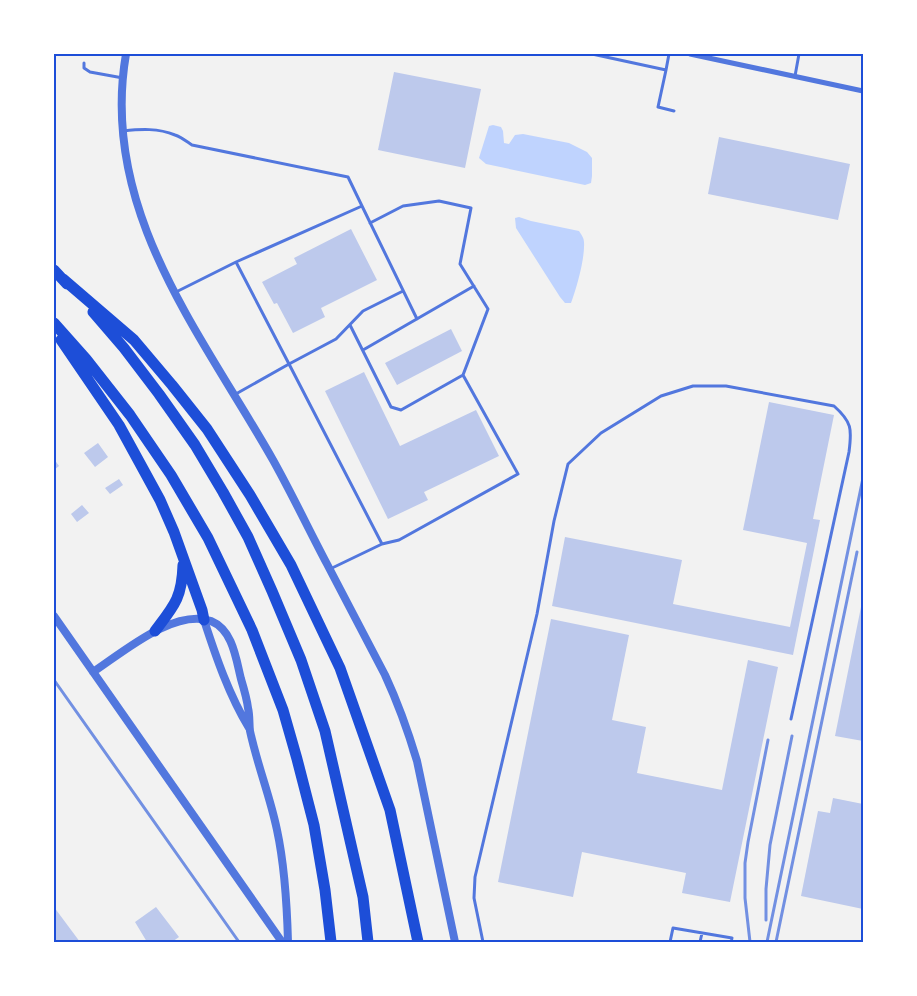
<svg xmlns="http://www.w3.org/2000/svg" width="917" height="996" viewBox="0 0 917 996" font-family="'Work Sans',sans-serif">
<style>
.water{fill:#bfd3fe}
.building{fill:#bdc9ec}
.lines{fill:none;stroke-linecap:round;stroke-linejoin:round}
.service{stroke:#5277de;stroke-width:3}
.minor{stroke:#5277de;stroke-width:5}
.tertiary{stroke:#5277de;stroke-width:8}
.motorway{stroke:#1d4ed8;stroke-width:11}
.rail{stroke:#7290e2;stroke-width:3}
.neatline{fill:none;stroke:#1d4ed8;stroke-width:2}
</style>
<rect width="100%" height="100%" fill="#f2f2f2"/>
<path class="water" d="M493,125L501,127L503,131L504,143L509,144L515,135L523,134L569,143L587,152L592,158V176L591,183L585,185L486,164L479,158L489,126Z
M519,217L531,221L579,231C581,234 584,238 584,242C585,258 577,287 571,303H565L560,297L516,228L515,218Z"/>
<path class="building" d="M394,72L481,89L465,168L378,150Z
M719,137L850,164L838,220L708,194Z
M351,229L377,280L321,308L325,317L293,333L277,303L274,304L262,282L297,264L294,258Z
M451,329L462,351L397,385L385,363Z
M364,372L400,446L476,410L499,456L424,492L428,500L388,519L325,391Z
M769,402L834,415L813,519L820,520L793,655L552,606L565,537L682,560L673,604L790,627L807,543L743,530Z
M98,443L108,457L95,467L84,453Z
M54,459L59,466L54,470Z
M119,479L123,485L110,494L105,488Z
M82,505L89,513L77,522L71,514Z
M862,602H863V741L835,736Z
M551,619L629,635L612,720L646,727L637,773L722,790L748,660L778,667L730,902L682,893L686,873L582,852L573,897L498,882Z
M833,798L863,804V909L801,896L818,811L830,813Z
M54,907L80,942H54Z
M156,907L179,937L172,942H147L135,922Z"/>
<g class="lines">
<path class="service" d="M592,54L666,70L669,54
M84,63V68L90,72L123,78
M666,70L658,107L674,111
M795,76L799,54
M123,131C141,129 158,128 175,135C181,137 186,141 192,145L348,177L362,206L236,262
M362,206L417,319
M176,292L236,262L289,364L336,339L363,311L403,291
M350,325L391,407L401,410L463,375L488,309L460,264L471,208L439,201L403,206L370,223
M363,350L474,286
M234,395L289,364L382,544L330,569
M382,544L399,540L518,474L463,375
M483,942L474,898L475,877L537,614L554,521L568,464L601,433L661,396L693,386H726L834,406C852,422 852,429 849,452L791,719
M670,942L673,928L732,938L731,942
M700,942L702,933"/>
<path class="minor" d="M690,54L863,91"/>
<path class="tertiary" d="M126,54C99,210 201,333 273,460C292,494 309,530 327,564C346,601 366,638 385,675C398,703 408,731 417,761L455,942
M54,616L282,942
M204,620C216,657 229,695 249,728
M93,672C122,653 174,608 211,621C233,630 236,659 241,679C244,689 247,699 248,708C250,716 249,724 250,731C257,764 270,796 277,830C285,867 287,905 288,942"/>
<path class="motorway" d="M54,270L67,284
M63,279L134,340L172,385L207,429L250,495L291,565L340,668L390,810L418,942
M93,312L124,348L159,394L195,445L223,492L248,537L272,591L301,660L325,731L363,897L368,942
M54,323L86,359L130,415L171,475L208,538L252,630L283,710L297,759L314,825L325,890L331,942
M61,340L119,425L160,500L174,532L202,610L204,620
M155,631C174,606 182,598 183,565"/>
<path class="rail" d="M54,680L239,942
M766,920V889L770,845L792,736
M750,942L745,898V863L748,842L768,740
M767,942L863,478
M776,942L857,552"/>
</g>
<rect width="917" height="996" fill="none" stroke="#ffffff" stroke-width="110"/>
<rect x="55" y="55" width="807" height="886" class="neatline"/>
</svg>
